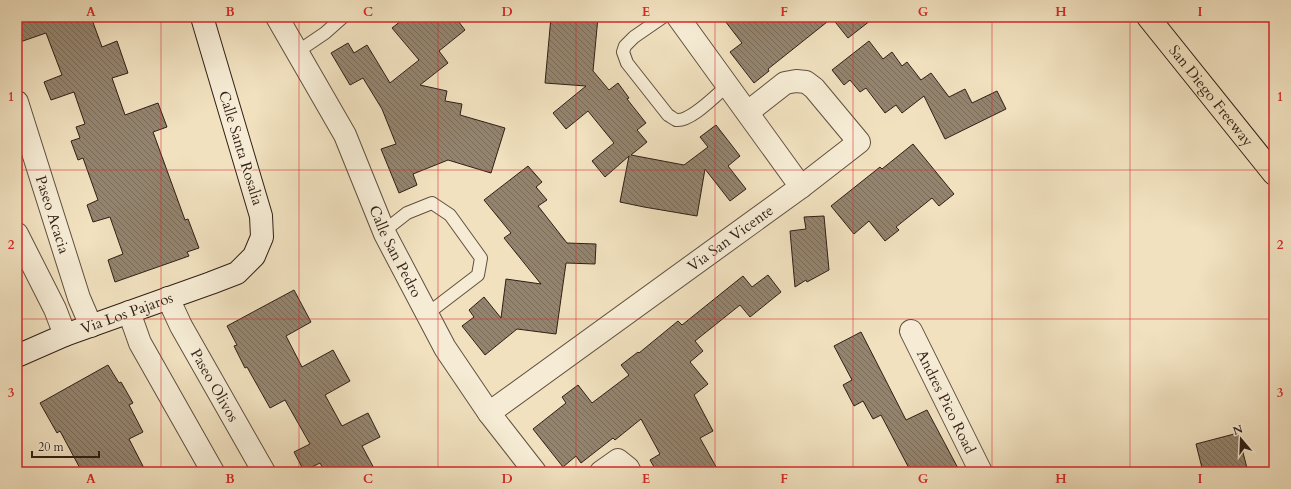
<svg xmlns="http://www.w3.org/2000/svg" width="1291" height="489" viewBox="0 0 1291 489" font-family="Cardo,serif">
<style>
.building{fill:url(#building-back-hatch);stroke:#301f16}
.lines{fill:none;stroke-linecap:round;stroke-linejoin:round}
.lane-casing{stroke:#605040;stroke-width:14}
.street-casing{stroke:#605040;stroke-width:24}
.secondary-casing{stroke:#301f16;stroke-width:24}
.highway-casing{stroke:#301f16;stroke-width:24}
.lane{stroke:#f6ecd5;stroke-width:12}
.street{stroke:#f6ecd5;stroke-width:22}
.secondary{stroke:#f6ecd5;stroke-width:22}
.highway{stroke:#f1e1bf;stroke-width:22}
.grid{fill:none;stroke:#d62828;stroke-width:1;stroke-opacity:0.55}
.labels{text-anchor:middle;stroke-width:3;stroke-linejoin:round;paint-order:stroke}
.street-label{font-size:15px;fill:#301f16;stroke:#f6ecd5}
.neatline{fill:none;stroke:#d62828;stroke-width:1.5}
.grid-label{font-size:13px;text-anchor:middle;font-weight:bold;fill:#d62828}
</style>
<defs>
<pattern id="building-back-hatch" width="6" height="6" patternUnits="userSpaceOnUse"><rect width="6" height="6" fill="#94846e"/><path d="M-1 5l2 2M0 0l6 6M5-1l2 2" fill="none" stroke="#796b59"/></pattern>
</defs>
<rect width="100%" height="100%" fill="#f1e1bf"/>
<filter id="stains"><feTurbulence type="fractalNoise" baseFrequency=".005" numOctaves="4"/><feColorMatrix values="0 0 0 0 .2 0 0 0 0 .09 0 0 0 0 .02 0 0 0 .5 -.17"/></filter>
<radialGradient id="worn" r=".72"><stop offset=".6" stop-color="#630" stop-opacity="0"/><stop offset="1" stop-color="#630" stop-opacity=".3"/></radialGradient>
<path class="building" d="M17,17H91L102,47L117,41L128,73L112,78L125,115L158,103L167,127L153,132L185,220L188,219L199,248L187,252L189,256L115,282L108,260L123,254L110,217L93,222L87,205L98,200L83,158L78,160L71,141L80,138L76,127L85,124L74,92L51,100L44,82L62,75L46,33L17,43Z
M406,17H455L465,30L439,51L448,63L420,85L447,91L445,101L462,104L460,115L505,128L491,173L448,160L413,174L417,185L399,193L381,149L396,144L382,109L363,78L350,85L331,53L348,43L354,53L367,45L390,83L419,60L392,28Z
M551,17H598L593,71L609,90L618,83L629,98L627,99L646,123L637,130L647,142L631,155L684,165L708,147L700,137L716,125L740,156L728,166L746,189L730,201L705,169L697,216L644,207L620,202L629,156L605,177L592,161L614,143L588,111L566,129L553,113L586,86L545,83Z
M722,17H875L848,38L832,18L768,69L769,71L754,83L730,52L742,43Z
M869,41L883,59L892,52L902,66L907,62L921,80L931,73L949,97L965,89L972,103L997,91L1006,109L945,139L924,96L902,113L896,105L885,113L866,88L860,92L850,80L844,85L832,70Z
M913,144L954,194L939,206L932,198L896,227L899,230L885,241L869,221L854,234L831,206L880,167L882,169Z
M528,166L542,182L536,187L547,200L538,206L567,243L596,244L595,264L566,263L556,334L517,329L485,355L462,326L474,317L469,310L484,297L501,318L506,279L541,284L504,238L511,233L484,200Z
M824,216L829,270L807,282L806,280L795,287L790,231L806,229L804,217Z
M768,275L781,292L750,317L740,305L695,341L703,351L690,362L708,384L694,395L713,431L700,438L719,472H657L650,460L660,454L641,419L615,440L613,438L581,463L576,456L563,467L533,429L566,403L562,397L578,385L592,403L629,375L621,365L638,352L639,353L678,321L682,325L743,276L752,287Z
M294,290L311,322L286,336L302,367L333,350L350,381L325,395L342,426L368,413L380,437L362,446L376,472H325L320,463L304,471L294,452L310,444L285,400L270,408L247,367L245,368L234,346L237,345L227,326Z
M861,332L906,420L927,410L960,472H911L881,415L873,419L863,401L854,406L843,385L852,380L834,346Z
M108,365L119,383L121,382L133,403L129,405L143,432L129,439L146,472H82L60,431L57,433L40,403Z
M1238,433L1248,472H1203L1196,444Z"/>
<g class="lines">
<defs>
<path id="lane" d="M663,17L634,37L625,46L623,52L627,63L668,115C670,116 674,119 676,120C691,122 717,94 728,85
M297,52L325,33L343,17
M384,231L407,213L432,203L450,215L481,258L478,275L427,314"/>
<g id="street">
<path id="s1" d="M277,17L345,135L385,234L445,348L489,413L535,472"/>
<path d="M678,17L801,187"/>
<path id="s2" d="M17,102L79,298L91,326"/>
<path d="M17,234L55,309L65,335"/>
<path id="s3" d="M168,298L181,326L264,472"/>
<path d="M129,312L140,343L213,472"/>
<path id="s4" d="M911,331L981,472"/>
<path id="s5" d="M489,413L801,187L859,142L814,88L806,82L796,81L785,83L748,112"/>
<path d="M601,472L618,460L628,468L630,472"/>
</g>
<g id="secondary">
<path id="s6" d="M17,356L65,335L211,283L237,273L254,256L262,237L261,216L202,17"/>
</g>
<g id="highway">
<path id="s7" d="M1148,17L1274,174"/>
</g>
</defs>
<use href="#lane" class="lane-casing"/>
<use href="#street" class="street-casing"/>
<use href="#secondary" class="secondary-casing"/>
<use href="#highway" class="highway-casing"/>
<use href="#lane" class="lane"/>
<use href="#street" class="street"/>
<use href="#secondary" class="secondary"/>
<use href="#highway" class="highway"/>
</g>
<path class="grid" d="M161,17V472M299,17V472M438,17V472M576,17V472M715,17V472M853,17V472M992,17V472M1130,17V472M17,170H1274M17,319H1274"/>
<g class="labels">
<g class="street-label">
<text dy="5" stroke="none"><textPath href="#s7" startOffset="101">San Diego Freeway</textPath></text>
<text transform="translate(241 148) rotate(73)" y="5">Calle Santa Rosalia</text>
<text dy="5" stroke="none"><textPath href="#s2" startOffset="118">Paseo Acacia</textPath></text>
<text dy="5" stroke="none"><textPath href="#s5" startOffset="298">Via San Vicente</textPath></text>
<text dy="5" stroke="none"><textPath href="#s1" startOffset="263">Calle San Pedro</textPath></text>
<text dy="5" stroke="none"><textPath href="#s6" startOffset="118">Via Los Pajaros</textPath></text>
<text dy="5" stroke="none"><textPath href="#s3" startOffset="99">Paseo Olivos</textPath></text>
<text dy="5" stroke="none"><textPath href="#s4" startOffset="79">Andres Pico Road</textPath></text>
</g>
</g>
<rect width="1291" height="489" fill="none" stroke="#f1e1bf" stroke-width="44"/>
<g transform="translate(1241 439) rotate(341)" stroke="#f6ecd5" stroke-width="3" paint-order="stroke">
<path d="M0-3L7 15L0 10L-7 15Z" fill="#301f16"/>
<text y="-6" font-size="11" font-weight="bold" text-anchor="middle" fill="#301f16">N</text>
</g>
<path d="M32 451v6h67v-6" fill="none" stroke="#301f16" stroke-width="2"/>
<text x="38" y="451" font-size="12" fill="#301f16" stroke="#f6ecd5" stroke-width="3" paint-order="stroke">20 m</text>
<rect x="22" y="22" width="1247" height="445" class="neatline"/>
<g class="grid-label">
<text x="91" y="16">A</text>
<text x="230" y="16">B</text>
<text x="368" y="16">C</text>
<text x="507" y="16">D</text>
<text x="646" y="16">E</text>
<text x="784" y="16">F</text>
<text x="923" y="16">G</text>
<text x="1061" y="16">H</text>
<text x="1200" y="16">I</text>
<text x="11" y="101">1</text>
<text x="1280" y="101">1</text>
<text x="11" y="249">2</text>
<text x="1280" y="249">2</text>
<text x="11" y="397">3</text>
<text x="1280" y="397">3</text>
<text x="91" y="483">A</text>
<text x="230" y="483">B</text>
<text x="368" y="483">C</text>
<text x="507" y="483">D</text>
<text x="646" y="483">E</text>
<text x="784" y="483">F</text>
<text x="923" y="483">G</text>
<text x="1061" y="483">H</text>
<text x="1200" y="483">I</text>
</g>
<rect width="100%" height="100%" filter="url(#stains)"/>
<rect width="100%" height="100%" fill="url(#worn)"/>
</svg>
